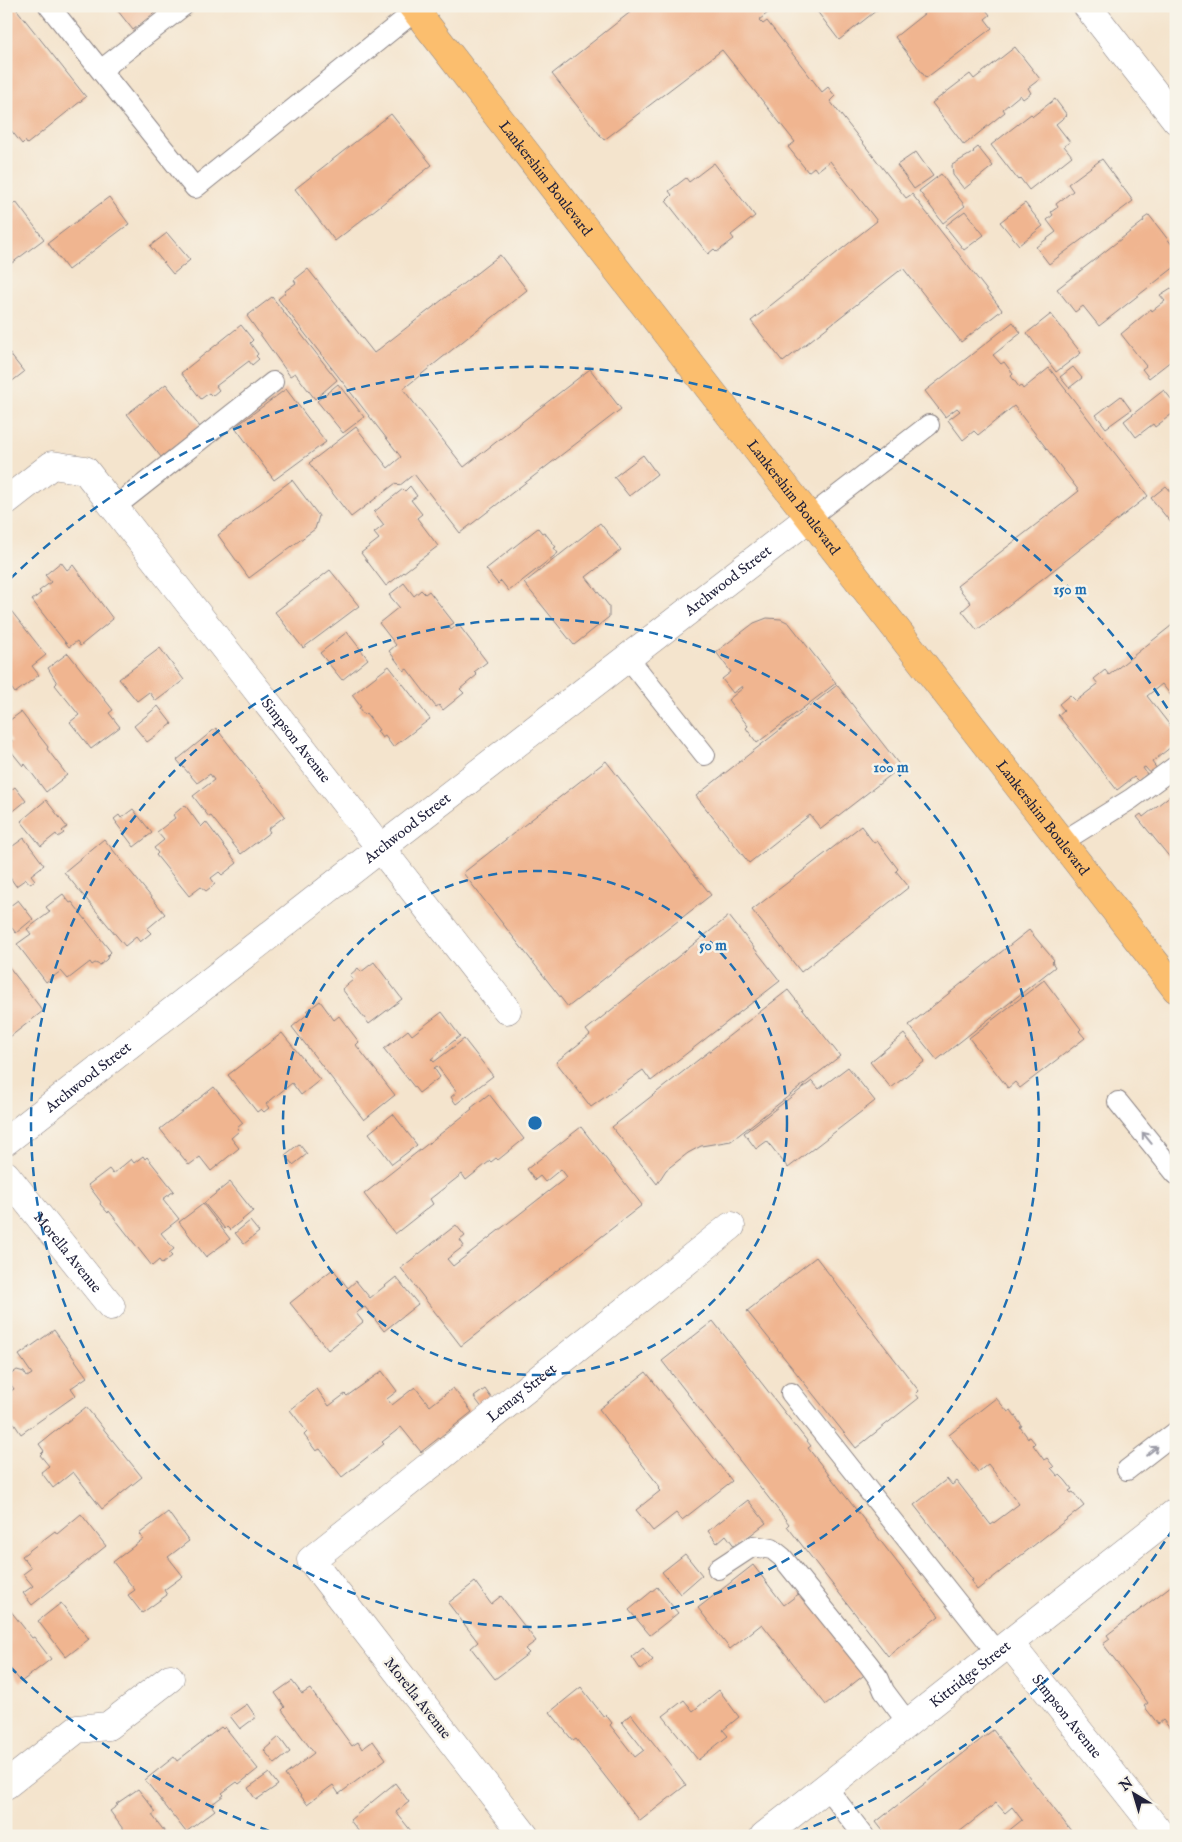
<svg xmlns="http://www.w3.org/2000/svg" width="1182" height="1842" viewBox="0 0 1182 1842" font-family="'IM FELL English',serif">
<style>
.building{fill:#f0b590}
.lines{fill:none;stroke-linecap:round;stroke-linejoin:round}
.lane-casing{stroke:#8b8384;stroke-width:22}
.street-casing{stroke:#8b8384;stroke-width:29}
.primary-casing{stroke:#8b8384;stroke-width:29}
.lane{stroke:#fff;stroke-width:20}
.street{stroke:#fff;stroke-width:28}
.primary{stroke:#fbbe6e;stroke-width:28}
.oneway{stroke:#9c9ca7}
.ring{fill:none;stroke:#1f6fb2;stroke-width:2.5;stroke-dasharray:9 6}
.labels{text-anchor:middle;stroke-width:5;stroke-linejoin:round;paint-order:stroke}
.street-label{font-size:15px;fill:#22223b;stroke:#f7f3e8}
.centre{fill:#1f6fb2;stroke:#f7f3e8;stroke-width:2.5}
.ring-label{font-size:15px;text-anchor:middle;font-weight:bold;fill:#1f6fb2;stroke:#f7f3e8;stroke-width:5;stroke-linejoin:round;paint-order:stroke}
</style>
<rect width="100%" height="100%" fill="#f7f3e8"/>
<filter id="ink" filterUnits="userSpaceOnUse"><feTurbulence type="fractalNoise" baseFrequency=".02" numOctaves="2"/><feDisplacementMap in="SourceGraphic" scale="10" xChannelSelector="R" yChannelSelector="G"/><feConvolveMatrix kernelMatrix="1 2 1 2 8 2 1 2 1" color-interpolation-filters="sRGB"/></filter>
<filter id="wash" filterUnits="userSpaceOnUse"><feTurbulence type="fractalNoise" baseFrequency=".0096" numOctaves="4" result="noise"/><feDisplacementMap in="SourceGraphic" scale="20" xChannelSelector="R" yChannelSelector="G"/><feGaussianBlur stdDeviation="1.12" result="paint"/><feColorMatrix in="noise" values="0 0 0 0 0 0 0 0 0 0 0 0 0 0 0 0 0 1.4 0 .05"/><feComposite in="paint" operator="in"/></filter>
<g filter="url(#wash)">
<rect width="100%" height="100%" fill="#f4e4cd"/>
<g id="blocks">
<path class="building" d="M6,6H14L86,97L27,144L25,141L22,144L6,124Z
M114,6H163L133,30Z
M638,6H765L769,12L759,20L763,24L767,21L822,92L828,87L835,96L830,101L906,198L912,194L1002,310L961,342L903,268L783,362L751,321L877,221L830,161L817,171L814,167L808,172L788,147L795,142L722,50L604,140L552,74Z
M813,6H882L839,40Z
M934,6H983L990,15L985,19L992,28L926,78L895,37Z
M1015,47L1040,79L1028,88L1031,93L1023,99L1020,95L1003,109L1005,112L964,145L932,103L970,74L974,79Z
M1055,99L1067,115L1056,124L1070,142L1064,146L1072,156L1029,190L1020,178L1018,180L991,145L1031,114L1033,116Z
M391,114L432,165L335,241L295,189Z
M978,147L993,166L964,189L953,175L952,165L974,152L973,151Z
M916,152L933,176L914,189L897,165Z
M1102,159L1133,201L1049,264L1036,247L1056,232L1047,220L1053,215L1051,212L1058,207L1056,204L1073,191L1068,184Z
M714,163L755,216L731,235L734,239L717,252L714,249L708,254L666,201L672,195L669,191L686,178L689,182Z
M941,174L965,206L943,223L919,191Z
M109,197L129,224L68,270L48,243Z
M16,202L44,239L8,266L6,264V210Z
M1025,203L1043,226L1019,245L1000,222Z
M965,211L984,235L964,250L945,226Z
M1149,215L1176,250V266L1099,326L1083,306L1075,312L1057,289L1144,221L1143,219Z
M167,233L190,260L173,274L150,246Z
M500,255L527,290L403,389L464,467L590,369L621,409L460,533L414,474L399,486L396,483L351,517L309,463L356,427L388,468L401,457L278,299L286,292L285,291L296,283L294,280L308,269L374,353Z
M1171,288L1176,293V357L1149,378L1142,369L1146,366L1121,334L1151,309L1152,311L1165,301L1160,295Z
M272,297L337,380L315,399L295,373L290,376L247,316Z
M1051,314L1081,353L1056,372L1027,333Z
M1013,322L1021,333L993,355L1001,364L1004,362L1013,374L1011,376L1019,387L1021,386L1023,389L1049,368L1148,496L977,630L962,611L971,603L957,586L1079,491L1014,406L978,435L974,431L963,440L948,420L960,411L957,408L945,417L925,391Z
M241,325L253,340L250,343L258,354L256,356L259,359L252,365L249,361L216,386L219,390L212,396L209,393L201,399L181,373Z
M6,349L24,372L6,386Z
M1073,367L1082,378L1069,388L1060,377Z
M166,384L200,427L161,457L127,414Z
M338,384L364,417L343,433L317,401Z
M286,389L326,442L274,480L235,427Z
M1164,390L1176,405V411L1155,427L1153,424L1136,437L1124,421Z
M1121,396L1131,410L1106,428L1096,415Z
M643,455L657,474L629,496L614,477Z
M292,480L319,516L315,529L249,578L218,535Z
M410,486L417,496L411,500L422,514L417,518L438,546L386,586L361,553L379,539L374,533L384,525L374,512L403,489L405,491Z
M1166,486L1176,497V529L1151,498Z
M600,523L621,550L586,577L609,606V617L574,645L524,583Z
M538,528L542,533L544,532L556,547L554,548L558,553L509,591L501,581L498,584L486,569Z
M61,562L67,570L73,565L113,619L80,646L77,641L69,647L32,600L41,593L39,591L51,582L45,575Z
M330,570L359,606L303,648L275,612Z
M404,583L414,596L421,590L425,594L429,591L454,623L449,626L451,630L458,624L487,662L474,672L477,675L460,689L464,693L443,710L439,705L436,707L407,669L404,671L389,651L396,645L379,623L399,607L389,595Z
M8,607L46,655L32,666L39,675L15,693L6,681V609Z
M767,618L781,619L789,623L836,683L757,743L746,728L748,726L728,700L743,688L742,686L733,693L722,679L731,672L716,652L754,623Z
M1176,622V702L1162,684L1147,696L1176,733V743L1152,762L1157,769L1151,774L1145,767L1143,768L1147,774L1138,781L1134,777L1117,790L1058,715L1064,710L1059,704L1070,695L1076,701L1098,684L1094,679L1105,670L1109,675Z
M347,632L368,659L342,680L320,653Z
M160,648L184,680L156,701L149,692L137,701L119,679Z
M68,653L113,710L109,713L120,727L91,749L70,722L79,715L55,685L57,683L48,668Z
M389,666L430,719L393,747L385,736L382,738L377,731L379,730L366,713L364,715L359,708L361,707L352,695Z
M837,685L901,767L821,829L810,815L749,863L696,796Z
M158,706L172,724L147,742L134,726Z
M21,712L48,747L47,749L67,775L46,792L25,764L23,766L6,745L12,741L6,733V723Z
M216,728L285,816L268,829L270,832L241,854L211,816L209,817L193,796L214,780L210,774L197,783L177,760Z
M606,761L711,895L568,1007L463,873Z
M15,787L26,801L11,813L6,806V794Z
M1176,791V865L1137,817L1141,814L1143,817Z
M46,800L67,827L62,831L64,833L58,837L56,834L41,846L21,821Z
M185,805L201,827L206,822L237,863L222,875L219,872L211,878L215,884L206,891L201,887L189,896L156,855L158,853L154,848L164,840L157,832L175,818L173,815Z
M133,809L152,833L134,847L116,823H117L114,819L119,815L121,818Z
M861,826L874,843L877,841L898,869L896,871L909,887L801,972L752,910Z
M24,838L44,865L31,875L35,880L30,884L26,879L16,886L6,872V851Z
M104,839L165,914L147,929L151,933L140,942L136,937L125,946L64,872Z
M63,894L70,903L72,902L111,952L108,955L107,959L100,965L95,963L92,965L90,962L68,979L61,971L46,982L17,944L31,934L27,929L50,912L46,907Z
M18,900L33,919L16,933L6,921V909Z
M729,916L780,981L651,1081L643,1070L591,1107L556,1062L590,1035L586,1030Z
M1029,930L1054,960L1052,962L1055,967L937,1060L909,1025Z
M374,962L402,999L369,1024L342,989L353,980L350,975L358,968L361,972Z
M6,963L43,1011L6,1040Z
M1044,980L1081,1029L1079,1031L1085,1038L1020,1088L1015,1082L1008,1088L969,1038Z
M788,990L840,1056L731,1141L701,1146L688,1153L666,1170L657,1184L612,1127Z
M320,1001L334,1020L339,1016L359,1042L356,1045L395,1095L364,1120L292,1027L309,1013L307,1011Z
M442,1012L460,1036L431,1059L434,1062L464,1039L493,1076L456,1104L451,1097L457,1092L437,1066L434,1068L440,1077L419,1093L384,1049L408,1030L412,1035Z
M282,1033L320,1080L301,1095L292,1083L266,1104L269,1108L264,1112L261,1109L257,1112L228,1075Z
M904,1034L925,1061L891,1088L870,1062Z
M848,1067L875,1101L788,1168L767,1141L756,1149L744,1133L812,1081L819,1089Z
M214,1087L243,1123L237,1128L239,1131L231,1138L239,1148L211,1171L200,1157L189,1165L160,1129Z
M489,1094L524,1139L498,1160L496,1158L491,1162L490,1161L466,1180L462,1174L430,1199L433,1204L395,1234L364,1194L472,1109L471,1108Z
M393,1114L417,1145L392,1164L369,1133Z
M581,1127L642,1205L461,1346L401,1268L456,1225L465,1236L460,1240L464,1246L447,1259L453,1266L567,1177L561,1169L545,1182L540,1176L535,1180L527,1169Z
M299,1144L307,1154L293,1165L285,1155Z
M143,1156L145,1159L147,1157L174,1191L163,1199L179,1219L161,1233L174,1249L169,1253L172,1256L162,1264L159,1260L152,1266L109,1211L108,1213L100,1204L101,1202L88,1185L109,1169L113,1174L131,1159L134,1163Z
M230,1182L253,1211L230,1230L227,1227L225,1229L204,1203Z
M203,1204L230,1239L206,1257L179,1222Z
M250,1221L259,1232L244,1244L235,1233Z
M816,1257L919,1391L916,1394L919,1398L856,1448L747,1311Z
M333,1269L348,1288L356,1281L370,1298L396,1277L418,1304L384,1331L365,1307L356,1313L363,1322L328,1350L290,1303Z
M713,1321L811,1446L808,1448L939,1616L888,1656L787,1526L789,1524L662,1361Z
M54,1330L87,1377L71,1388L76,1395L21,1434L13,1422L6,1427V1394L14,1389L9,1382L10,1375L17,1370L24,1372L27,1377L32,1374L19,1355Z
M382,1371L397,1391L387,1399L392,1405L415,1387L430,1406L453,1388L472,1412L421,1452L401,1427L382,1442L384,1444L342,1477L320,1449L316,1451L304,1435L307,1432L290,1410L317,1389L329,1406L345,1394L347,1396Z
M646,1372L732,1481L682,1520L676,1513L653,1531L636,1510L660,1491L658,1489L660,1487L599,1409Z
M485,1389L494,1402L483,1409L474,1397Z
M996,1398L1008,1412L1011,1410L1022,1426L1020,1427L1028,1438L1030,1437L1035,1443L1033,1445L1044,1460L1047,1458L1054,1467L1051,1468L1058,1476L1060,1475L1065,1480L1072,1489L1069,1491L1071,1493L1073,1492L1084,1506L977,1590L971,1581L973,1580L914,1505L947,1479L952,1485L957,1481L991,1525L1019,1504L988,1464L978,1472L949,1435Z
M86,1407L142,1477L102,1509L73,1472L53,1488L41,1472L49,1466L40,1455L44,1451L39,1444Z
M748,1500L766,1523L735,1547L726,1535L717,1543L708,1531Z
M168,1512L189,1541L168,1557L183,1576L164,1590L167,1595L142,1613L128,1595L135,1590L113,1562L143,1539L139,1534Z
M81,1514L106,1546L32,1605L23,1593L33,1586L23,1574L31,1568L22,1556L55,1531L57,1534Z
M685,1554L702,1575L680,1594L662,1572Z
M753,1565L784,1605L804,1590L868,1672L826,1705L762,1624L730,1649L698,1608Z
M475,1582L491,1604L501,1596L536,1641L525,1649L529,1653L495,1679L471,1648L478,1642L448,1603Z
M1176,1582V1666L1170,1670L1176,1678V1736L1163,1720L1158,1724L1144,1706L1148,1703L1103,1644L1110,1639L1107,1635Z
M657,1587L678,1613L650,1635L629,1610Z
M61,1603L89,1639L66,1657L38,1621Z
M6,1605L32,1638L34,1637L51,1659L21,1682L7,1664L6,1665Z
M643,1648L653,1660L641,1670L632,1657Z
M292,1681L302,1694L310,1689L352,1746L358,1742L362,1749L373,1741L386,1759L339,1794L333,1785L307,1804L285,1775L314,1753L282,1710L285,1707L275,1693Z
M581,1687L604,1717L606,1715L612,1723L610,1725L635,1757L644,1750L622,1722L631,1714L686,1785L640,1821L576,1739L573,1741L550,1712Z
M719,1690L739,1717L723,1730L728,1736L698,1760L663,1716L684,1700L693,1711Z
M247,1704L256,1717L240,1729L230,1716Z
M221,1727L223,1729L225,1727L258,1769L239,1784L237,1782L222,1793L224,1795L211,1805L215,1810L186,1832L145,1780L174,1757L177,1761Z
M993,1730L1075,1836H1002L1022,1820L1012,1807L1005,1813L996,1803L954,1836H887L876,1822Z
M279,1737L290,1752L275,1764L264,1750Z
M269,1773L278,1785L256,1800L248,1788Z
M395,1783L409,1802L396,1812L415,1836H362L350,1820Z
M138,1789L156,1812L152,1815L168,1836H115L123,1829L110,1811L118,1805L116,1804Z"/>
</g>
</g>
<g filter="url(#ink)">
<use href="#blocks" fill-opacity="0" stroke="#8b8384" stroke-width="1"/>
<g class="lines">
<defs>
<path id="lane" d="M49,6L195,188L415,11
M101,70L183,6
M115,507L273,382
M810,517L929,425
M629,659L705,755
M1062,842L1131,799L1176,766
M1118,1102L1176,1174
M791,1393L998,1654
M1127,1470L1176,1432
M718,1569L753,1546L772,1549L782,1557L869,1665L879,1679L884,1691L908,1723
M826,1787L864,1836"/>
<g id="street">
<path d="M1087,6L1176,120"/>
<path id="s1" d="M6,501L52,465L85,470L507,1010"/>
<path id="s2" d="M6,1141L381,848L810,517"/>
<path id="s3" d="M6,1175L111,1306"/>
<path id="s4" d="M1010,1644L1162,1836"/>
<path d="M6,1785L77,1729L108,1726L170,1678"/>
<path id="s5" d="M525,1836L311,1560L731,1226"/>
<path id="s6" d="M764,1836L1176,1512"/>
</g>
<g id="primary">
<path id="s7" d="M412,6L1176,989"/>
</g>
</defs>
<use href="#lane" class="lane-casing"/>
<use href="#street" class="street-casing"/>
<use href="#primary" class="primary-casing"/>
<use href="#lane" class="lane"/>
<use href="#street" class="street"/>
<use href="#primary" class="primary"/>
</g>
<defs><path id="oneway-shaft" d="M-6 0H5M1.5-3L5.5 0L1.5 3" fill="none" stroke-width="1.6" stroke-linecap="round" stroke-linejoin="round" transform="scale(1.25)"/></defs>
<g class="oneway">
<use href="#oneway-shaft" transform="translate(1147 1138) rotate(-129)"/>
<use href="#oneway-shaft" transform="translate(1152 1451) rotate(-38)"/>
</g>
</g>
<g class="ring">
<circle cx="535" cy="1123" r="252"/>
<circle cx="535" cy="1123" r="504"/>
<path d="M1173 1529A756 756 0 0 1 787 1836M283 1836A756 756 0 0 1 10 1667M10 579A756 756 0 0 1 1173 717"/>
</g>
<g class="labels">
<g class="street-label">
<text dy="5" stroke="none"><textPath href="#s7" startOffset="218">Lankershim Boulevard</textPath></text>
<text dy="5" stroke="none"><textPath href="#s7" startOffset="622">Lankershim Boulevard</textPath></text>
<text dy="5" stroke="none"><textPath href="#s2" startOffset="914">Archwood Street</textPath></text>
<text dy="5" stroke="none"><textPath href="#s1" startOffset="435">Simpson Avenue</textPath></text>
<text dy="5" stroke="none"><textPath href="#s7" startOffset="1028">Lankershim Boulevard</textPath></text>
<text dy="5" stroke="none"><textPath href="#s2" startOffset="509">Archwood Street</textPath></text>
<text dy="5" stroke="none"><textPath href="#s2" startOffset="104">Archwood Street</textPath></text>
<text dy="5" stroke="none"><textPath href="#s3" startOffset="99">Morella Avenue</textPath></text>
<text dy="5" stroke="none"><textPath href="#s5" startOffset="618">Lemay Street</textPath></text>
<text dy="5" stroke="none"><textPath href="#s6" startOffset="262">Kittridge Street</textPath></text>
<text transform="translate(418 1698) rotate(52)" y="5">Morella Avenue</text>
<text dy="5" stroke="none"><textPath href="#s4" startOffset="92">Simpson Avenue</textPath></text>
</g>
</g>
<circle cx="535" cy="1123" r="8" class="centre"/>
<g class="ring-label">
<text x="1070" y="594">150 m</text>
<text x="891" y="772">100 m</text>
<text x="713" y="950">50 m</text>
</g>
<rect width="1182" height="1842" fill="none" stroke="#f7f3e8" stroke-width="25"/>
<g transform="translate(1134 1794) rotate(322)" stroke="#f7f3e8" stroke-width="4" paint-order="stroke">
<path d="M0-4L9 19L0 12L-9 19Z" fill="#22223b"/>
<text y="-8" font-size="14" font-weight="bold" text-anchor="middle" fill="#22223b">N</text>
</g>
</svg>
